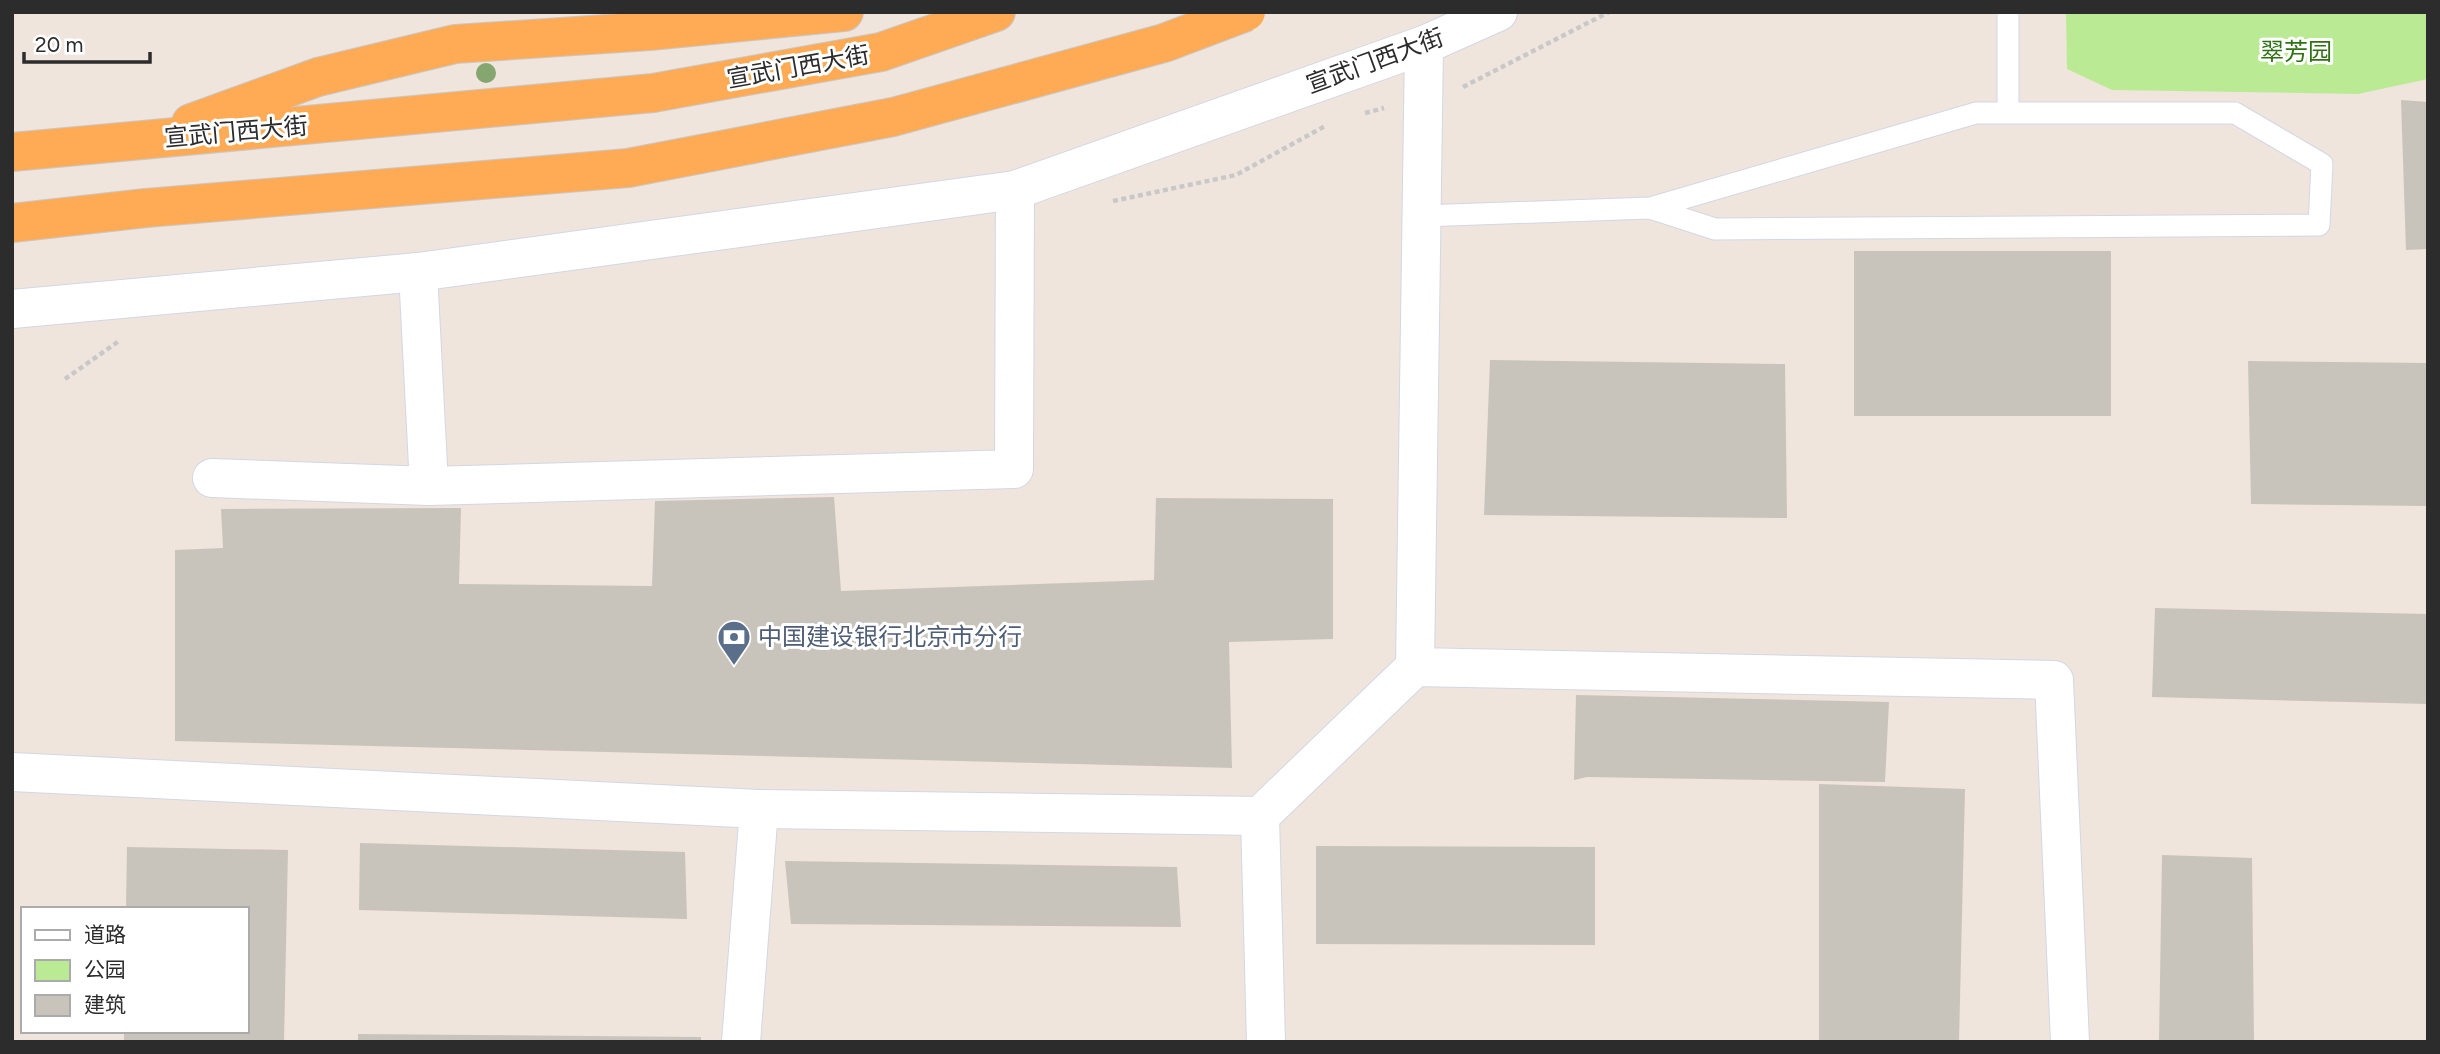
<svg xmlns="http://www.w3.org/2000/svg" width="2440" height="1054" viewBox="0 0 2440 1054" font-family="Figtree,'Noto Sans SC',sans-serif">
<style>
.green{fill:#baeb94}
.building{fill:#c9c4bb}
.lines{fill:none;stroke-linecap:round;stroke-linejoin:round}
.service-casing{stroke:#d2d7e6;stroke-width:23}
.minor-casing{stroke:#d2d7e6;stroke-width:40}
.tertiary-casing{stroke:#d2d7e6;stroke-width:40}
.trunk-casing{stroke:#c8c8c8;stroke-width:40}
.path{stroke:#c8c8c8;stroke-width:4.5;stroke-dasharray:5 3.5;stroke-linecap:butt}
.service{stroke:#fff;stroke-width:21}
.minor{stroke:#fff;stroke-width:38}
.tertiary{stroke:#fff;stroke-width:38}
.trunk{stroke:#ffab55;stroke-width:38}
.trunk-bridge-casing{stroke:#c8c8c8;stroke-width:40;stroke-linecap:butt}
.trunk-bridge{stroke:#ffab55;stroke-width:38}
.tree{fill:#85a66e}
.labels{text-anchor:middle;stroke-width:6;stroke-linejoin:round;paint-order:stroke}
.park-label{font-size:24px;fill:#2f7213;stroke:#fff}
.street-label{font-size:24px;fill:#2c2c2c;stroke:#fff}
.service-label{font-size:24px;fill:#4e5e75;stroke:#fff;text-anchor:start}
</style>
<rect width="100%" height="100%" fill="#efe5dd"/>
<path class="green" d="M2066,12H2428V79L2358,94L2112,90L2067,69Z"/>
<path class="building" d="M2401,100L2428,102V249L2406,250Z
M1854,251H2111V416H1854Z
M1490,360L1785,364L1787,518L1484,515Z
M2248,361L2428,363V506L2251,504Z
M834,497L841,591L1154,580L1156,498L1333,499V639L1229,642L1232,768L175,741V550L223,548L221,509L461,508L459,584L652,586L655,501Z
M2155,608L2428,614V704L2152,697Z
M1576,695L1889,702L1885,782L1587,777L1574,780Z
M1819,784L1965,789L1959,1042H1819Z
M360,843L685,852L687,919L359,910Z
M1316,846L1595,847V945L1316,944Z
M127,847L288,850L284,1042H124V1031H247V909H126Z
M2162,855L2252,858L2254,1042H2159Z
M785,861L1177,867L1181,927L791,924Z
M358,1034L701,1037V1042H358Z"/>
<g class="lines">
<defs>
<path id="service" d="M2008,12V113
M1422,216L1650,208L1976,113H2235L2322,164L2319,225L1715,229L1650,208"/>
<path id="minor" d="M418,272L429,486
M212,478L429,486L1014,469L1015,190
M1415,667L1424,45
M12,772L759,809L1260,816L1415,667L2054,680L2070,1042
M1260,816L1266,1042
M741,1042L759,809"/>
<path id="tertiary" d="M12,309L418,272L1015,190L1424,45L1498,12"/>
<path id="trunk" d="M191,123L318,77L455,44L650,31L844,12
M12,152L653,93L881,52L996,12
M12,223L146,208"/>
</defs>
<use href="#service" class="service-casing"/>
<use href="#minor" class="minor-casing"/>
<use href="#tertiary" class="tertiary-casing"/>
<use href="#trunk" class="trunk-casing"/>
<path class="path" d="M1463,87L1609,12
M1365,113L1384,108
M1113,201L1236,175L1327,125
M65,379L119,341"/>
<use href="#service" class="service"/>
<use href="#minor" class="minor"/>
<use href="#tertiary" class="tertiary"/>
<use href="#trunk" class="trunk"/>
<defs>
<path id="trunk-bridge" d="M146,208L628,168L893,117L1164,43L1246,12"/>
</defs>
<use href="#trunk-bridge" class="trunk-bridge-casing"/>
<use href="#trunk-bridge" class="trunk-bridge"/>
</g>
<circle class="tree" cx="486" cy="73" r="10"/>
<defs>
<symbol id="bank-pin" viewBox="-11 -11 22 30"><path d="M0 17L-7.5 6A9.5 9.5 0 1 1 7.5 6Z" fill="#5c6f8a" stroke="#fff"/><path d="M-6-4H6V4H-6ZM0-2.3a2.3 2.3 0 1 0 0 4.6a2.3 2.3 0 1 0 0-4.6Z" fill="#fff"/></symbol>
</defs>
<g fill-rule="evenodd">
<use href="#bank-pin" x="715" y="618" width="38" height="52"/>
</g>
<g class="labels">
<g class="park-label">
<text x="2296" y="60">翠芳园</text>
</g>
<g class="street-label">
<text transform="translate(1375 61) rotate(-20)" y="8">宣武门西大街</text>
<text transform="translate(798 67) rotate(-10)" y="8">宣武门西大街</text>
<text transform="translate(236 132) rotate(-5)" y="8">宣武门西大街</text>
</g>
<g class="service-label">
<text x="758" y="645">中国建设银行北京市分行</text>
</g>
</g>
<rect width="2440" height="1054" fill="none" stroke="#2c2c2c" stroke-width="28"/>
<rect x="21" y="907" width="228" height="126" fill="#ffffff" stroke="#ababab" stroke-width="2"/>
<rect x="35" y="930" width="35" height="10" fill="#ffffff" stroke="#ababab" stroke-width="2"/>
<text x="84" y="942" font-size="21" fill="#2c2c2c">道路</text>
<rect x="35" y="960" width="35" height="21" fill="#baeb94" stroke="#ababab" stroke-width="2"/>
<text x="84" y="977" font-size="21" fill="#2c2c2c">公园</text>
<rect x="35" y="995" width="35" height="21" fill="#c9c4bb" stroke="#ababab" stroke-width="2"/>
<text x="84" y="1012" font-size="21" fill="#2c2c2c">建筑</text>
<path d="M24 52v10h126v-10" fill="none" stroke="#2c2c2c" stroke-width="3.5"/>
<text x="35" y="52" font-size="21" fill="#2c2c2c" stroke="#ffffff" stroke-width="5" paint-order="stroke">20 m</text>
</svg>
